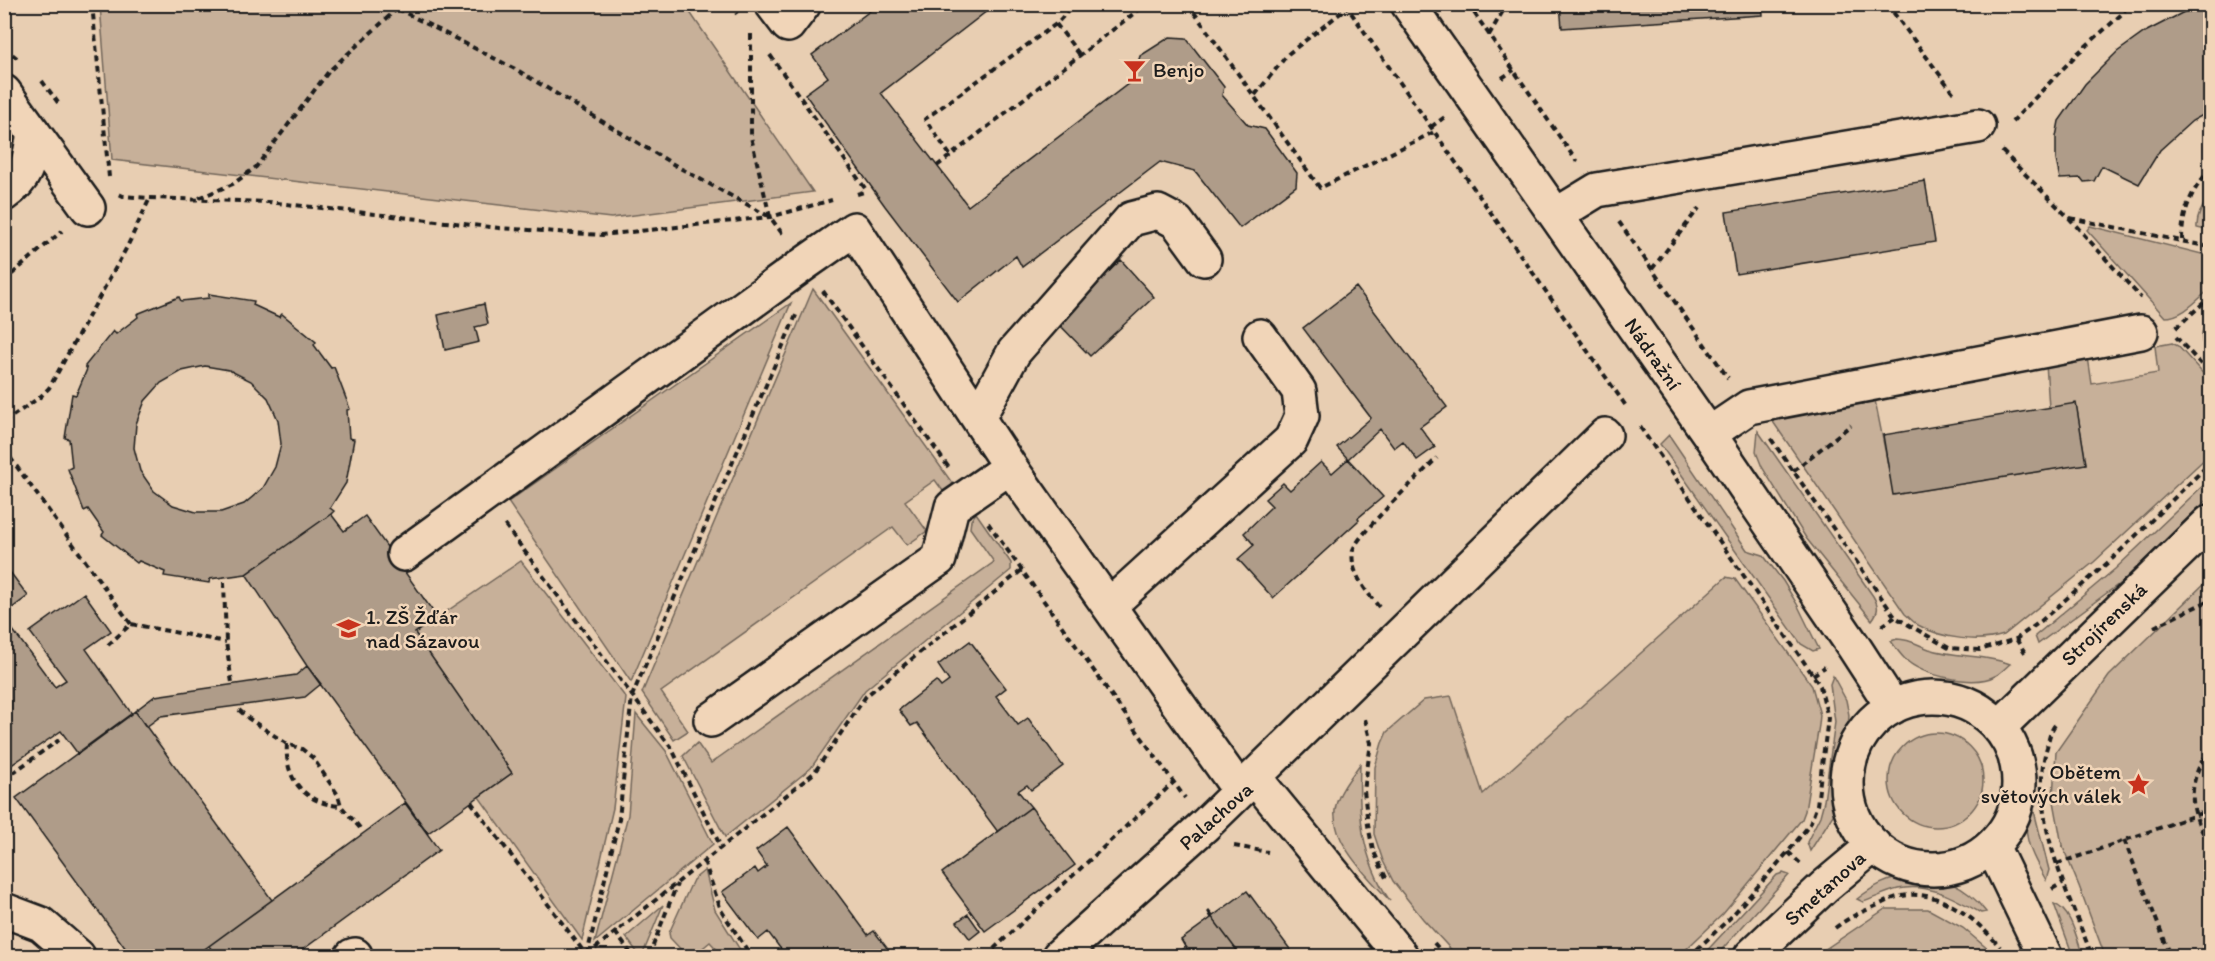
<svg xmlns="http://www.w3.org/2000/svg" width="2215" height="961" viewBox="0 0 2215 961" font-family="Itim,sans-serif">
<style>
.green{fill:#c7b099;stroke:#72665a;stroke-width:1.5}
.building{fill:#af9c89;stroke:#1c1c1c;stroke-width:1.5;fill-rule:evenodd}
.lines{fill:none;stroke-linecap:round;stroke-linejoin:round}
.minor-casing{stroke:#1c1c1c;stroke-width:38}
.path{stroke:#1c1c1c;stroke-width:4;stroke-dasharray:6 4.5;stroke-linecap:butt}
.minor{stroke:#f1d5b8;stroke-width:33}
.labels{text-anchor:middle;stroke-width:5;stroke-linejoin:round;paint-order:stroke}
.poi-label{font-size:21px;fill:#1c1c1c;stroke:#f1d5b8;text-anchor:start}
.street-label{font-size:21px;fill:#1c1c1c;stroke:#f1d5b8}
</style>
<rect width="100%" height="100%" fill="#e8ceb2"/>
<filter id="ink" filterUnits="userSpaceOnUse"><feTurbulence type="fractalNoise" baseFrequency=".0167" numOctaves="2"/><feDisplacementMap in="SourceGraphic" scale="12" xChannelSelector="R" yChannelSelector="G"/><feConvolveMatrix kernelMatrix="1 2 1 2 8 2 1 2 1" color-interpolation-filters="sRGB"/></filter>
<g filter="url(#ink)">
<path class="green" d="M560,4L564,9L575,4L685,5L813,192L611,218L112,160L100,5Z
M2210,196V231L2197,228C2196,216 2203,205 2210,196Z
M2090,226L2210,256V289C2197,300 2183,317 2165,317L2087,230Z
M813,289L955,487L951,493L943,491L935,480L905,501L927,531L907,545L893,527L661,692L688,731L674,740L642,693Z
M791,303L631,682L508,502Z
M2210,316V356C2198,342 2200,331 2210,316Z
M2172,343L2178,346L2210,381V454L2094,562L2004,635C1979,643 1943,639 1920,626C1915,624 1910,618 1905,614L1767,413L1874,395L1894,495L2086,464L2076,404L2049,408L2046,363L2088,357L2092,384L2158,373L2155,346Z
M1758,431L1873,596C1879,606 1879,611 1872,620L1806,538L1762,467L1756,452Z
M1669,435L1747,550L1763,555L1783,581L1797,604L1819,649L1813,651L1801,644L1660,444Z
M2210,479V497L2123,581L2038,644L2035,636L2115,569Z
M976,513L1011,563V570L865,690L811,768L725,837L683,756L697,743L711,763L994,562L970,528L971,520Z
M521,561L626,698L613,808L582,940L479,797L512,773L415,633Z
M1726,577L1735,579L1812,686L1820,715L1819,725L1805,811L1802,819L1723,914L1679,956H1457L1423,919L1393,881L1383,861L1374,834L1375,767L1382,743L1387,732L1424,700L1451,696L1483,794Z
M2210,578V956H2105L2079,886L2062,845L2053,796L2056,752L2109,676Z
M1897,639C1910,639 1918,645 1929,649C1956,658 1985,654 2010,664C2006,667 2001,673 1995,676C1974,687 1922,676 1905,659C1900,654 1895,647 1891,641Z
M1833,676L1846,700L1849,715L1848,728L1836,764V796L1833,815L1810,851L1807,842L1820,816L1824,801L1835,722L1830,684Z
M636,714L666,751L713,844L595,942L628,815Z
M1889 780a47 47 0 1 1 94 0a47 47 0 1 1-94 0Z
M1360,764C1358,815 1361,857 1390,901C1369,878 1327,839 1336,805C1340,790 1351,777 1360,764Z
M2031,791L2034,811L2049,870L2046,880C2024,841 2023,834 2031,791Z
M705,870L715,910L744,956H723L710,942L693,956H687L670,938L669,933L693,880Z
M1783,873L1789,875L1716,956H1702L1777,875Z
M1909,876C1942,877 1965,884 1986,912L1981,913C1956,899 1929,882 1898,889C1886,892 1875,898 1863,902L1857,899C1874,886 1888,878 1909,876Z
M2054,904C2072,910 2077,941 2083,956H2073Z
M663,905L642,956H635L637,952L626,937Z
M1885,909H1928L1963,928L1996,956H1815Z"/>
<path class="building" d="M879,4H996L881,93L968,206L1133,80L1140,56L1170,37L1186,38L1224,87L1222,95L1248,125L1265,129L1297,173L1296,186L1240,228L1195,171L1160,162L1022,267L1016,256L958,302L885,206L805,94L828,77L812,55Z
M1560,4H1762L1763,15L1562,28Z
M2205,4H2210V111L2192,121L2160,150L2139,184L2102,166L2094,181L2084,182L2081,178L2060,179L2056,160V137L2059,121L2085,84L2117,52L2145,32L2184,12Z
M1925,181L1935,242L1736,274L1726,212Z
M1121,260L1154,297L1090,356L1056,321Z
M1356,287L1447,407L1420,427L1435,447L1417,460L1403,441L1394,448L1380,429L1348,459L1337,447L1371,418L1303,328Z
M209,294L254,301L253,305L279,317L282,314L316,342L314,345L331,368L334,367L350,409L347,410L349,438L354,439L346,483L330,508L334,511L331,514L246,574L210,579L209,583L164,576L165,572L139,561L137,563L102,535L104,532L88,509L84,511L68,469L72,467L69,439L65,438L72,394L76,395L87,369L85,366L113,331L116,334L138,317L137,314L179,297L181,301L209,298ZM205,366L229,370L251,381L268,398L278,420L281,444L275,467L263,488L244,504L221,512H196L173,505L154,491L140,471L134,448L136,424L145,401L161,383L182,371Z
M484,304L488,324L475,327L479,342L445,350L438,315Z
M2076,403L2086,464L1893,495L1883,435Z
M1348,459L1383,497L1358,518L1359,520L1273,598L1238,559L1254,545L1244,533L1272,506L1265,499L1283,483L1290,490L1321,462L1332,473Z
M331,514L344,531L365,516L437,617L415,633L512,773L428,833L307,666L246,574Z
M4,564L28,596L4,614Z
M84,593L111,631L86,649L132,714L78,754L61,731L4,770V618L55,687L66,680L30,632Z
M970,641L1006,688L996,696L1018,725L1028,718L1063,766L1031,790L1027,785L1018,791L1031,807L998,832L917,723L911,726L899,710L936,681L941,687L949,681L938,665Z
M307,666L321,684L305,697L161,716L146,727L135,711L155,696L296,675Z
M135,711L272,900L195,956H131L16,798Z
M405,803L439,850L294,956H216L209,946Z
M1031,807L1075,865L985,931L942,873Z
M788,827L868,935L874,931L887,948L875,956H786L768,932L758,940L722,892L755,868L758,873L767,866L756,851Z
M1247,891L1295,956H1241L1208,912L1209,911L1213,916Z
M1208,912L1241,956H1193L1181,940L1211,918Z
M968,914L980,931L970,939L957,922Z
M1181,940L1193,956H1173L1185,947Z"/>
<g class="lines">
<defs>
<path id="minor" d="M772,4L788,25L804,4
M1408,4L1709,434L1854,647L1893,707
M4,92L88,208
M4,194C29,177 29,160 34,133
M1556,215L1597,190L1978,126
M978,418L1014,352L1131,219L1158,212L1177,222L1204,259
M1709,434L1749,407L2141,332
M404,554L804,264L854,229L1010,467L1240,791
M1109,606L1291,440L1302,416L1299,391L1260,336
M1847 783a86 86 0 1 1 172 0a86 86 0 1 1-172 0Z
M711,720L939,559L952,507L1010,467
M1999,727L2210,522
M1254,777L1401,956
M1992,846L2045,956
M4,910L41,924L78,956
M352,956L355,955
M1059,956L1205,825L1605,435
M1751,956L1825,886L1874,845"/>
</defs>
<use href="#minor" class="minor-casing"/>
<path class="path" d="M92,4L109,177
M388,4L517,70L678,167L770,217
M730,4L737,14
M1188,4L1320,188L1434,132
M1345,4L1626,406
M1468,4L1577,162
M1887,4L1955,95
M1056,24L1080,55
M751,34V137L770,217L784,236
M1489,35L1507,4
M4,48L17,58
M770,55L867,191
M1502,78L1514,70
M42,81L59,104
M1255,95L1288,54L1347,8
M2012,122L2078,53L2123,13L2128,4
M1431,127L1446,116
M2002,151L2069,218L2141,298
M950,155L925,119L1056,24L1075,4
M937,166L1146,4
M119,194L123,196L150,198L268,202L499,228L602,235L770,217L832,200
M857,194L867,191
M199,198L233,184L256,167L329,71L397,9L418,4
M2070,218L2210,247
M1619,222L1728,378
M2182,240C2182,212 2191,190 2210,170
M1652,269L1699,208
M4,281L62,231
M823,291L949,468
M2176,328L2210,297
M2176,337L2210,374
M4,422L40,397L49,388L127,247L150,198
M1640,427L1813,675L1820,686L1828,718L1817,805L1810,824L1788,852L1730,918L1690,956
M1771,439L1895,617L1949,648L1980,650L2016,639L2041,621L2113,558L2210,463
M4,449L131,624
M1793,471L1851,425
M988,523L1185,798
M505,525L672,749L721,847
M224,582L226,642L232,683
M1379,607C1367,592 1349,572 1353,550C1357,535 1422,473 1437,458
M1882,626L1895,617
M2154,627L2210,600
M2016,639L2026,654
M108,645L131,624L226,642
M1813,675L1825,667
M239,710L248,718L287,744L302,749L313,758L338,795L341,806L360,828
M1365,719L1371,743L1364,791L1368,825L1373,850L1387,880
M2055,725C2050,731 2049,739 2047,747C2027,813 2069,895 2092,956
M287,744C284,780 306,804 341,806
M2210,749C2186,781 2188,812 2210,844
M4,779L59,740
M471,802L587,956
M2124,840L2171,956
M1234,846L1268,852
M1788,852L1801,864
M704,861L721,910L751,956
M2057,864L2210,810
M2052,889L2064,882
M1835,928C1848,918 1861,912 1876,906C1883,903 1890,899 1897,897C1938,886 1975,918 2000,947
M615,932L632,955L631,956
M1434,943L1445,956
M4,952L8,956
M587,955L619,819L632,696L797,313
M587,955L814,773L866,696L1022,570
M649,956L677,884
M986,956L1174,782"/>
<use href="#minor" class="minor"/>
</g>
</g>
<defs>
<symbol id="bar-bare" viewBox="-9 -9 18 18"><path d="M-6-5H6L.8 .8V4.5H3.5V6h-7V4.5H-.8V.8Z" fill="#c8321e" stroke="#f1d5b8" stroke-width="2.5" paint-order="stroke"/></symbol>
<symbol id="school-bare" viewBox="-9 -9 18 18"><path d="M0-5L7-2L0 1L-7-2ZM-4 1L0 2.5L4 1V4Q0 6-4 4Z" fill="#c8321e" stroke="#f1d5b8" stroke-width="2.5" paint-order="stroke"/></symbol>
<symbol id="sight-bare" viewBox="-9 -9 18 18"><path d="M0-6L1.8-2.2L6-1.7L2.9 1.2L3.7 5.4L0 3.3L-3.7 5.4L-2.9 1.2L-6-1.7L-1.8-2.2Z" fill="#c8321e" stroke="#f1d5b8" stroke-width="2.5" paint-order="stroke"/></symbol>
</defs>
<g fill-rule="evenodd">
<use href="#bar-bare" x="1118" y="54" width="33" height="33"/>
<use href="#school-bare" x="332" y="612" width="33" height="33"/>
<use href="#sight-bare" x="2122" y="768" width="33" height="33"/>
</g>
<g class="labels">
<g class="poi-label">
<text x="1153" y="77">Benjo</text>
<text x="366" y="624">1. ZŠ Žďár<tspan x="366" dy="24">nad Sázavou</tspan></text>
<text x="2121" y="779" text-anchor="end">Obětem<tspan x="2121" dy="24">světových válek</tspan></text>
</g>
<g class="street-label">
<text transform="translate(1653 354) rotate(55)" y="7">Nádražní</text>
<text transform="translate(2104 624) rotate(-44)" y="7">Strojírenská</text>
<text transform="translate(1216 816) rotate(-42)" y="7">Palachova</text>
<text transform="translate(1825 888) rotate(-42)" y="7">Smetanova</text>
</g>
</g>
<rect width="2215" height="961" fill="none" stroke="#f1d5b8" stroke-width="24"/>
<rect x="12" y="12" width="2191" height="937" fill="none" stroke="#1c1c1c" stroke-width="2" filter="url(#ink)"/>
</svg>
